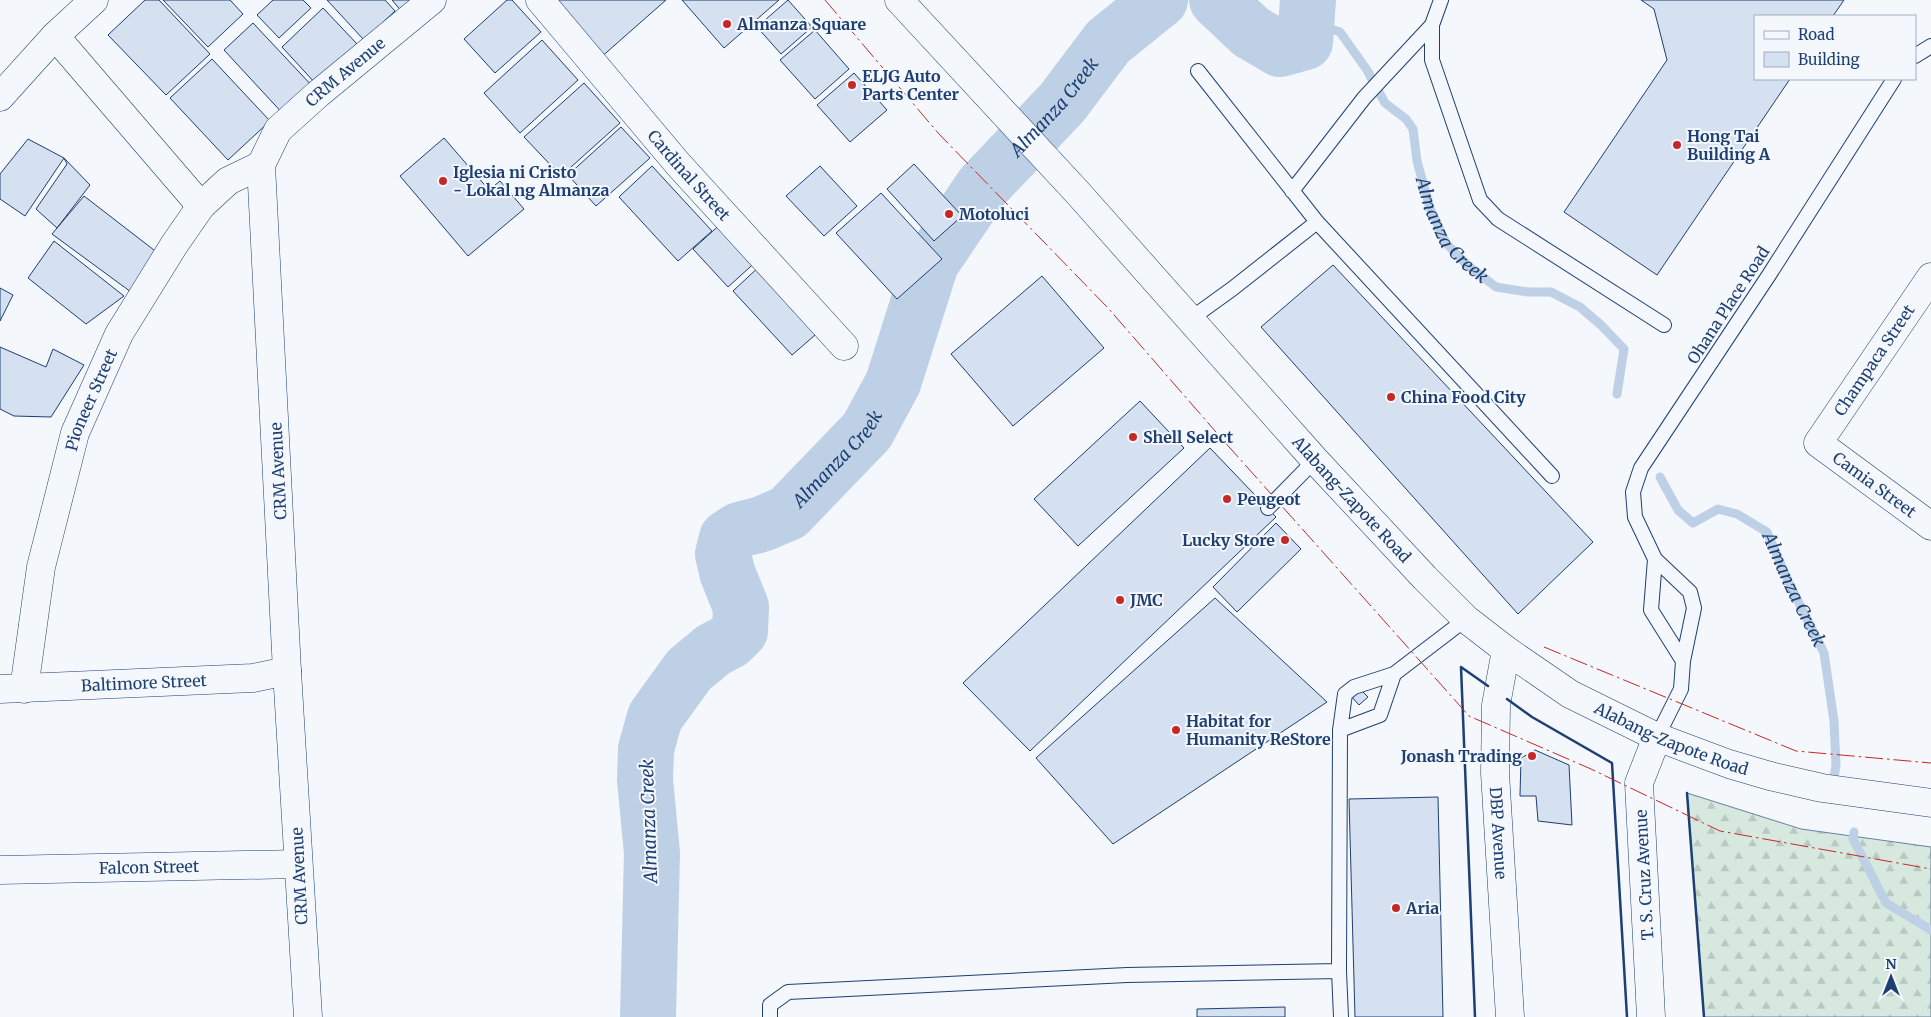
<svg xmlns="http://www.w3.org/2000/svg" width="1931" height="1017" viewBox="0 0 1931 1017" font-family="Merriweather,serif">
<style>
.forest{fill:url(#forest-firs);stroke:#687fa3}
.lines{fill:none;stroke-linecap:round;stroke-linejoin:round}
.stream{stroke:#bed0e5;stroke-width:9}
.river{stroke:#bed0e5;stroke-width:56}
.building{fill:#d5e0f0;stroke:#1d3f73}
.lane-casing{stroke:#1d3f73;stroke-width:16}
.street-casing{stroke:#1d3f73;stroke-width:29}
.secondary-casing{stroke:#1d3f73;stroke-width:29}
.highway-casing{stroke:#1d3f73;stroke-width:29}
.lane{stroke:#f4f7fb;stroke-width:14}
.street{stroke:#f4f7fb;stroke-width:28}
.secondary{stroke:#f4f7fb;stroke-width:28}
.highway{stroke:#f4f7fb;stroke-width:28}
.wall{stroke:#1d3f73;stroke-width:2.5}
.power{stroke:#c62828;stroke-width:1;stroke-dasharray:18 4 2.5 4;stroke-linecap:butt}
.poi-dot{fill:#c62828;stroke:#f4f7fb;stroke-width:2}
.labels{text-anchor:middle;stroke-width:4;stroke-linejoin:round;paint-order:stroke}
.poi-label{font-size:16px;font-weight:bold;fill:#1d3f73;stroke:#f4f7fb;text-anchor:start}
.street-label{font-size:16px;fill:#1d3f73;stroke:#f4f7fb}
.water-label{font-size:18px;font-style:italic;fill:#1d3f73;stroke:#f4f7fb}
</style>
<defs>
<pattern id="forest-firs" width="22" height="20" patternUnits="userSpaceOnUse" patternTransform="scale(1.25)"><rect width="22" height="20" fill="#d7e8df"/><path d="M5 1l3.5 6h-7zM16 11l3.5 6h-7z" fill="#b8c8c3"/></pattern>
</defs>
<rect width="100%" height="100%" fill="#f4f7fb"/>
<path class="forest" d="M1687,793L1801,829L1931,847V1017H1704Z"/>
<g class="lines">
<g class="stream">
<path id="s1" d="M1307,21L1340,32L1367,70L1385,103L1406,119L1413,129L1417,161L1430,208L1446,243L1466,264L1496,287L1528,292H1551L1580,307L1602,326L1624,349L1617,394"/>
<path id="s2" d="M1660,477L1678,510L1693,523L1718,509L1737,514L1767,532L1789,583L1824,653L1834,721L1836,765L1833,785"/>
<path d="M1854,832L1853,839L1886,903L1931,930"/>
</g>
<g class="river">
<path d="M1217,0L1251,32L1280,49L1305,42L1308,0"/>
<path id="s3" d="M648,1017L652,853L645,780L646,749L655,717L689,670L713,650L730,641L740,631L741,607L727,572L723,554L727,538L739,530L762,524L788,513L867,431L893,383L931,263L983,186L1062,103L1108,42L1160,0"/>
</g>
</g>
<path class="building" d="M145,0H159L210,54L166,95L108,35Z
M163,0H230L243,14L208,47Z
M273,0H303L311,8L279,38L257,15Z
M327,0H385L395,11L364,40Z
M392,0H417L403,13Z
M507,0H512L541,32L495,73L464,39Z
M547,0H666L599,59Z
M682,0H779L724,48Z
M788,0L812,27L781,54L757,27Z
M1641,0H1844L1833,16H1755V79H1790L1657,275L1564,212L1667,60L1654,9Z
M323,8L358,45L316,84L282,47Z
M253,23L315,89L286,117L224,50Z
M815,30L849,69L815,99L780,60Z
M542,40L578,80L520,133L484,93Z
M212,59L270,121L228,160L170,98Z
M854,73L887,110L850,142L817,105Z
M584,83L620,123L561,176L524,137Z
M621,127L650,158L596,206L568,175Z
M444,138L489,190L500,181L524,209L468,256L400,176Z
M28,139L64,158L25,216L0,199V174Z
M64,158L90,185L57,228L36,209L67,164Z
M914,164L962,216L934,241L887,189Z
M652,166L712,231L678,261L619,197Z
M820,166L857,206L824,236L786,196Z
M881,193L942,259L897,299L836,233Z
M84,196L163,257L131,292L52,234Z
M725,220L760,258L728,287L693,249Z
M54,241L124,296L86,324L28,278Z
M762,264L822,329L792,355L733,291Z
M1333,265L1593,542L1518,614L1261,327Z
M1042,276L1104,348L1013,426L951,354Z
M0,288L13,295L0,321Z
M0,347L46,367L53,349L84,365L51,417L14,416L0,409Z
M1140,401L1184,448L1078,546L1034,499Z
M1210,448L1276,517L1030,751L963,683Z
M1276,523L1301,549L1237,612L1213,587Z
M1215,598L1327,702L1113,844L1036,758Z
M1359,688L1368,697L1359,705L1351,696Z
M1535,750L1569,765L1572,825L1538,821L1536,796H1520L1521,758Z
M1438,797L1443,1017H1355L1349,799Z
M1285,1007V1017H1197V1009Z"/>
<g class="lines">
<defs>
<path id="lane" d="M1441,0L1432,25V60L1480,200L1498,219L1664,325
M1915,56L1931,46
M1198,71L1317,222L1552,476
M1292,191L1364,98L1432,25
M1189,320L1232,289L1317,222
M1268,508L1315,460
M1655,559L1651,610L1683,661
M1340,730L1380,715L1394,674
M1657,737L1681,689L1683,661L1694,608L1690,592L1655,559L1635,517L1633,492L1641,468L1769,275L1894,79
M770,1017V1005L788,992L1127,975L1339,971
M1341,1017L1339,971L1340,730L1345,694L1354,687L1394,674L1466,619"/>
<g id="street">
<path id="s4" d="M540,0L678,164L844,346"/>
<path d="M55,36L201,206"/>
<path d="M0,97L55,36L94,0"/>
<path id="s5" d="M1931,277L1818,443L1931,526"/>
<path id="s6" d="M1506,650L1496,705L1495,773L1510,1017"/>
<path id="s7" d="M0,689L253,678L287,671"/>
<path id="s8" d="M24,689L41,567L75,433L119,334L174,245L201,206L228,181L261,165"/>
<path id="s9" d="M0,870L298,864"/>
</g>
<g id="secondary">
<path id="s10" d="M308,1017L287,671L261,165L278,130L318,94L432,0"/>
<path d="M1651,1017L1639,783L1657,737"/>
</g>
<g id="highway">
<path id="s11" d="M899,0L1078,193L1315,460L1425,578L1466,619L1506,650L1570,694L1657,737L1729,764L1770,776L1822,788L1931,803"/>
</g>
</defs>
<use href="#lane" class="lane-casing"/>
<use href="#street" class="street-casing"/>
<use href="#secondary" class="secondary-casing"/>
<use href="#highway" class="highway-casing"/>
<use href="#lane" class="lane"/>
<use href="#street" class="street"/>
<use href="#secondary" class="secondary"/>
<use href="#highway" class="highway"/>
<path class="wall" d="M1507,699L1532,717L1612,763L1627,1017
M1687,793L1704,1017
M1475,1017L1461,667L1488,686"/>
<path class="power" d="M825,0L939,134L1108,308L1222,439L1469,716L1591,769L1720,831L1931,869
M1544,647L1796,751L1931,763"/>
</g>
<g class="poi-dot">
<circle cx="727" cy="24" r="5"/>
<circle cx="852" cy="85" r="5"/>
<circle cx="1677" cy="145" r="5"/>
<circle cx="443" cy="181" r="5"/>
<circle cx="949" cy="214" r="5"/>
<circle cx="1391" cy="397" r="5"/>
<circle cx="1133" cy="437" r="5"/>
<circle cx="1227" cy="499" r="5"/>
<circle cx="1285" cy="540" r="5"/>
<circle cx="1120" cy="600" r="5"/>
<circle cx="1176" cy="730" r="5"/>
<circle cx="1532" cy="756" r="5"/>
<circle cx="1396" cy="908" r="5"/>
</g>
<g class="labels">
<g class="poi-label">
<text x="737" y="30">Almanza Square</text>
<text x="862" y="82">ELJG Auto<tspan x="862" dy="18">Parts Center</tspan></text>
<text x="1687" y="142">Hong Tai<tspan x="1687" dy="18">Building A</tspan></text>
<text x="453" y="178">Iglesia ni Cristo<tspan x="453" dy="18">- Lokal ng Almanza</tspan></text>
<text x="959" y="220">Motoluci</text>
<text x="1401" y="403">China Food City</text>
<text x="1143" y="443">Shell Select</text>
<text x="1237" y="505">Peugeot</text>
<text x="1275" y="546" text-anchor="end">Lucky Store</text>
<text x="1130" y="606">JMC</text>
<text x="1186" y="727">Habitat for<tspan x="1186" dy="18">Humanity ReStore</tspan></text>
<text x="1522" y="762" text-anchor="end">Jonash Trading</text>
<text x="1406" y="914">Aria</text>
</g>
<g class="street-label">
<text dy="6" stroke="none"><textPath href="#s10" startOffset="981">CRM Avenue</textPath></text>
<text dy="6" stroke="none"><textPath href="#s4" startOffset="230">Cardinal Street</textPath></text>
<text transform="translate(1728 305) rotate(-57)" y="6">Ohana Place Road</text>
<text transform="translate(1874 360) rotate(-56)" y="6">Champaca Street</text>
<text dy="6" stroke="none"><textPath href="#s8" startOffset="298">Pioneer Street</textPath></text>
<text transform="translate(278 471) rotate(-93)" y="6">CRM Avenue</text>
<text dy="6" stroke="none"><textPath href="#s5" startOffset="271">Camia Street</textPath></text>
<text dy="6" stroke="none"><textPath href="#s11" startOffset="674">Alabang-Zapote Road</textPath></text>
<text dy="6" stroke="none"><textPath href="#s7" startOffset="144">Baltimore Street</textPath></text>
<text dy="6" stroke="none"><textPath href="#s11" startOffset="1079">Alabang-Zapote Road</textPath></text>
<text dy="6" stroke="none"><textPath href="#s6" startOffset="184">DBP Avenue</textPath></text>
<text dy="6" stroke="none"><textPath href="#s9" startOffset="149">Falcon Street</textPath></text>
<text transform="translate(1644 875) rotate(-93)" y="6">T. S. Cruz Avenue</text>
<text transform="translate(299 876) rotate(-93)" y="6">CRM Avenue</text>
</g>
<g class="water-label">
<text dy="6" stroke="none"><textPath href="#s3" startOffset="1081">Almanza Creek</textPath></text>
<text dy="6" stroke="none"><textPath href="#s1" startOffset="269">Almanza Creek</textPath></text>
<text dy="6" stroke="none"><textPath href="#s3" startOffset="661">Almanza Creek</textPath></text>
<text dy="6" stroke="none"><textPath href="#s2" startOffset="204">Almanza Creek</textPath></text>
<text transform="translate(649 821) rotate(-92)" y="6">Almanza Creek</text>
</g>
</g>
<rect x="1754" y="15" width="162" height="65" fill="#f4f7fb" stroke="#9eadc5"/>
<rect x="1764" y="31" width="25" height="8" fill="#f4f7fb" stroke="#9eadc5"/>
<text x="1798" y="40" font-size="15" fill="#1d3f73">Road</text>
<rect x="1764" y="52" width="25" height="15" fill="#d5e0f0" stroke="#9eadc5"/>
<text x="1798" y="65" font-size="15" fill="#1d3f73">Building</text>
<g transform="translate(1891 977)" stroke="#f4f7fb" stroke-width="4" paint-order="stroke">
<path d="M0-4L9 19L0 12L-9 19Z" fill="#1d3f73"/>
<text y="-8" font-size="14" font-weight="bold" text-anchor="middle" fill="#1d3f73">N</text>
</g>
</svg>
